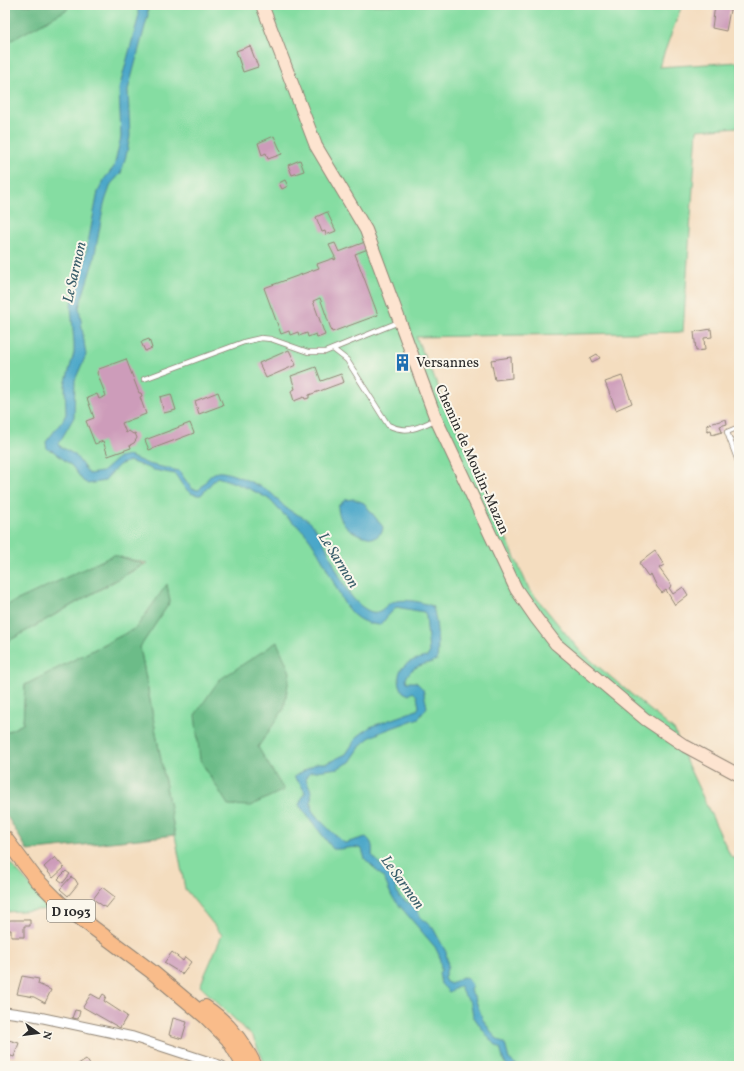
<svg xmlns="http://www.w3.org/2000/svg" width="744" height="1071" viewBox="0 0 744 1071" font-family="Vollkorn,serif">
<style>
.green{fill:#85dda2;stroke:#588466}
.forest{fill:#6cbc88;stroke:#4c745a}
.water{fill:#4ba7c9;stroke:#3b697a}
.building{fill:#cd9cba}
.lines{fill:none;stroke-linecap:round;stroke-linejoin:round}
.lane-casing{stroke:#908475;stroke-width:6}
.street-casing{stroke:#908475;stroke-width:11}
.secondary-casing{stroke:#908475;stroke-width:14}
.primary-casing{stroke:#908475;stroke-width:16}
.lane{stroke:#fff;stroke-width:4.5}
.street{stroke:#fff;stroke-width:9}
.secondary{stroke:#fde4d0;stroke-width:12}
.primary{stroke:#f9bc8a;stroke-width:14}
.labels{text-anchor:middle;stroke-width:4;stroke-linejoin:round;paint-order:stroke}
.shield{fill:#fbf7ec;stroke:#696865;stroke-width:1}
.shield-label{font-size:13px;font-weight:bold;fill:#2b2b2b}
.poi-label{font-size:14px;fill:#2b2b2b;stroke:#fbf7ec;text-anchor:start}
.street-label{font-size:14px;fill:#2b2b2b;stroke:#fbf7ec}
.water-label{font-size:15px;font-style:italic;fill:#385d6a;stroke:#fbf7ec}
</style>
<rect width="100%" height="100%" fill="#fbf7ec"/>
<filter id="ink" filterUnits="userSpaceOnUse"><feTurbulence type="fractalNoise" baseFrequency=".025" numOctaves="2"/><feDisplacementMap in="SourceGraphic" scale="8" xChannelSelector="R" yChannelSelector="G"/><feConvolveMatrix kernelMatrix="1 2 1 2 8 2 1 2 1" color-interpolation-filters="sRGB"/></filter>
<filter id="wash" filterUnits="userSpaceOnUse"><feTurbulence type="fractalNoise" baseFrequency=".012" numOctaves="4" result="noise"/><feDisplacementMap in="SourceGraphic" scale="16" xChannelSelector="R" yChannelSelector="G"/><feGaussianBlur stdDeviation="0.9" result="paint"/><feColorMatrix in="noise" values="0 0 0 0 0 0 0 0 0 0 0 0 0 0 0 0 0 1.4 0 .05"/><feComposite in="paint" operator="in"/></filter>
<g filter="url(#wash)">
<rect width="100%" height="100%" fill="#f4ddbf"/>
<path class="green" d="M5,5H682L659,67L739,62V127L697,130L683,332L416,337L529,589L581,652L675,731L684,757L731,857L739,860V1066H266L253,1037L200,986L222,935L185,889L140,647L170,602L167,585L136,628L25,685L23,724L5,733V643L147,563L114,556L5,606Z
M5,858L52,909L5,912Z"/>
<path class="forest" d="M5,5H65L68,9L10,41L9,32H5Z
M114,555L144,564L5,643V606Z
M167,584L170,602L140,647L175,835L28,851L5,813V733L23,724L25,685L136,628Z
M277,642L290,672L284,709L258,747L284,790L250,806L228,805L200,760L195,715L219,680Z"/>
<path class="water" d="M138,5H147L148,15L128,90L130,136L127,152L121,173L111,184L104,204L94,259L79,307L86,355L75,380L74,417L58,445L75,455L89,474L102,472L118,458L129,456L148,464L179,471L192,489L199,490C205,484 209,473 218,472C228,470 263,487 271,493C277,498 281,504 286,508C294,514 306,517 312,524C333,549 339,595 367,610C381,618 384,603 396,601C407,599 422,602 432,606C437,615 439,649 437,660C426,665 410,665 406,679L407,682H416L423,689L427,707L419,718L381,732L369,738L362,744L350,762L338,768L310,772C302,779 309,783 311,791C312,797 310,804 312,810C314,815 339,840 345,843L366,837C372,842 373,846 372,855L392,878L399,897L414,906L422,919L433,928L446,952L448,966L444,978L446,982L451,984L462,977L468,979L472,985L470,991L475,998L483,1020L495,1037L505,1044L509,1059L518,1066H508L504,1062L500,1048L491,1041L473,1016L471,1003L462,992L460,986L449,992L441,984L439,973L441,970L439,955L435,947L392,897L384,878L365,859L362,849C353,845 343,850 333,849L299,805L305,792L299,782L295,779V776L317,763H327L346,754L357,737L370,727L417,710L419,707L417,696L413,692L409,695L403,692C391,669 407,660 427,657L429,654L426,615L424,612L396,607L380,625C349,623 343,601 331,577C325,564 313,541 303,531C296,524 287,518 280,511C276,507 272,501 267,498C251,489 234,482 217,477L201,495C187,496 182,484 175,474L154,470L129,461L119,465L104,481L88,484L83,481L72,466L53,451L47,449L46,442L63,420L66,414L65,385L74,353V343L71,306L84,263L98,192L105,178L114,167L121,137L119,89L138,19Z
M354,499L364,503L383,527L382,532L375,538C358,537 338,527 338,506L345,500Z"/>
<g id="blocks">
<path class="building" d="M715,5H737L736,12L730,10L726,31L712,28Z
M250,46L258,67L243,72L236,51Z
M274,136L282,154L268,159L266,153L262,155L258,143Z
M300,160L304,171L292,175L288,165Z
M285,180L288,186L282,189L279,183Z
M327,212L336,231L326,235L325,231L322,232L316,217Z
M365,242L368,249L355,254L378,315L332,332L320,298L313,301L325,335L317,338L316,334L308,337L307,333L299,336L298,332L290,335L289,331L281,334L264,288L319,268L317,264L334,258V260L336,259L329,245L335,243L339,252Z
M711,329L712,337L704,338L705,350L696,351L694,332Z
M149,339L152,348L145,351L141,342Z
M289,350L296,365L266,378L259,363Z
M597,354L600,358L592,362L590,358Z
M511,357L512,378L495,380L491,360Z
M126,359L139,393H141L142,396L140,397L146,414L122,423L126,433L129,431L133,434L135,433L137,438L134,443L130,445L131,448L108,456L103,441L95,444L86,421L94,418L87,398L97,394L99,399L106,396L97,373L99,369Z
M316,367L321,381L341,374L344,382L309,395V398L305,399L304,397L294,401L291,391L295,389L291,376Z
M622,376L632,403L616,410L605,382Z
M218,392L223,405L199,414L195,401Z
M171,394L176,410L164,413L160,397Z
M726,419L727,424L720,426L722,432L712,435L711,430L707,431V425Z
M190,423L194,433L149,450L145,440Z
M655,551L664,565L659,568L672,586L669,588L673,594L683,587L688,595L675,605L666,590L662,593L657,587L651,574L648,576L639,563Z
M55,857L64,868L53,878L44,867Z
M66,871L70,874L63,883L58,879Z
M71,877L75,879L78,884L68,896L60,889Z
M102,887L115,897L106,908L93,899Z
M11,920H30V926H24V937H11V930H5V921Z
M172,952L183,961L185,957L191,962L182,974L164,963Z
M22,976L39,979L38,984L51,990L45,1003L34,997L17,994Z
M91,994L100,999L103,994L106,996L104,1001L127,1016L120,1028L83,1007Z
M75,1010L80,1011L78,1019L72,1018Z
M173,1018L187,1022L182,1039L169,1035Z
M5,1039L19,1043L14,1057L5,1054Z
M86,1059L91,1066H75Z"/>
</g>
</g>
<g filter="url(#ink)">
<use href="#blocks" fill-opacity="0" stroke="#908475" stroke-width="1"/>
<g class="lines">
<defs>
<path id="lane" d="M333,349L347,360L388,425C406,434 419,428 436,419
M144,379L244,342L261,338L271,339L308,352H325L399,322
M739,427L727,432L739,464"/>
<path id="street" d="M5,1012L34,1016L133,1037L222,1066"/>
<path id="secondary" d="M262,5L316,146L366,230L436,419L516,589L536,618L556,644L645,719L685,746L739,775"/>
<path id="primary" d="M5,838L36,879L60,903L151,971L206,1017L228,1039L244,1066
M205,1007C228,1022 243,1041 255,1066"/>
</defs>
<use href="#lane" class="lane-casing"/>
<use href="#street" class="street-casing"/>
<use href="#secondary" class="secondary-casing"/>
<use href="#primary" class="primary-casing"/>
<use href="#lane" class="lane"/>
<use href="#street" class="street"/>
<use href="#secondary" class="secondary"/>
<use href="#primary" class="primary"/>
</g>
</g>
<defs>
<symbol id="building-bare" viewBox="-9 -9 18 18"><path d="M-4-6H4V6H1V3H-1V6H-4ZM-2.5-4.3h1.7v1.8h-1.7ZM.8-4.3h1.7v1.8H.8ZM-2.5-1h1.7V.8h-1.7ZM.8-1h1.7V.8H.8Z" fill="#1f6fb2" stroke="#fbf7ec" stroke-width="2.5" paint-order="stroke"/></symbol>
</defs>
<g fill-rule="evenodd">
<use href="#building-bare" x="390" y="350" width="25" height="25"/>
</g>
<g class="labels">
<rect class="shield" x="47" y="900" width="48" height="22" rx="3"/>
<g class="shield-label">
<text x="71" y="916">D 1093</text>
</g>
<g class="poi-label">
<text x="416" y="367">Versannes</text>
</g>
<g class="street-label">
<text transform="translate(473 459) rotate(66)" y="5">Chemin de Moulin-Mazan</text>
</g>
<g class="water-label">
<text transform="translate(74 272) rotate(-77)" y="5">Le Sarmon</text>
<text transform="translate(339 560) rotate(58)" y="5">Le Sarmon</text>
<text transform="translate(403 882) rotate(54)" y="5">Le Sarmon</text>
</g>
</g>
<rect width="744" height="1071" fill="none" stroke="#fbf7ec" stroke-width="20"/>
<g transform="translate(38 1033) rotate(104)" stroke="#fbf7ec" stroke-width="3" paint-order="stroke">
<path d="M0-3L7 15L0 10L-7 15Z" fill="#2b2b2b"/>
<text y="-6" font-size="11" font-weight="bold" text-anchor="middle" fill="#2b2b2b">N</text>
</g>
</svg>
